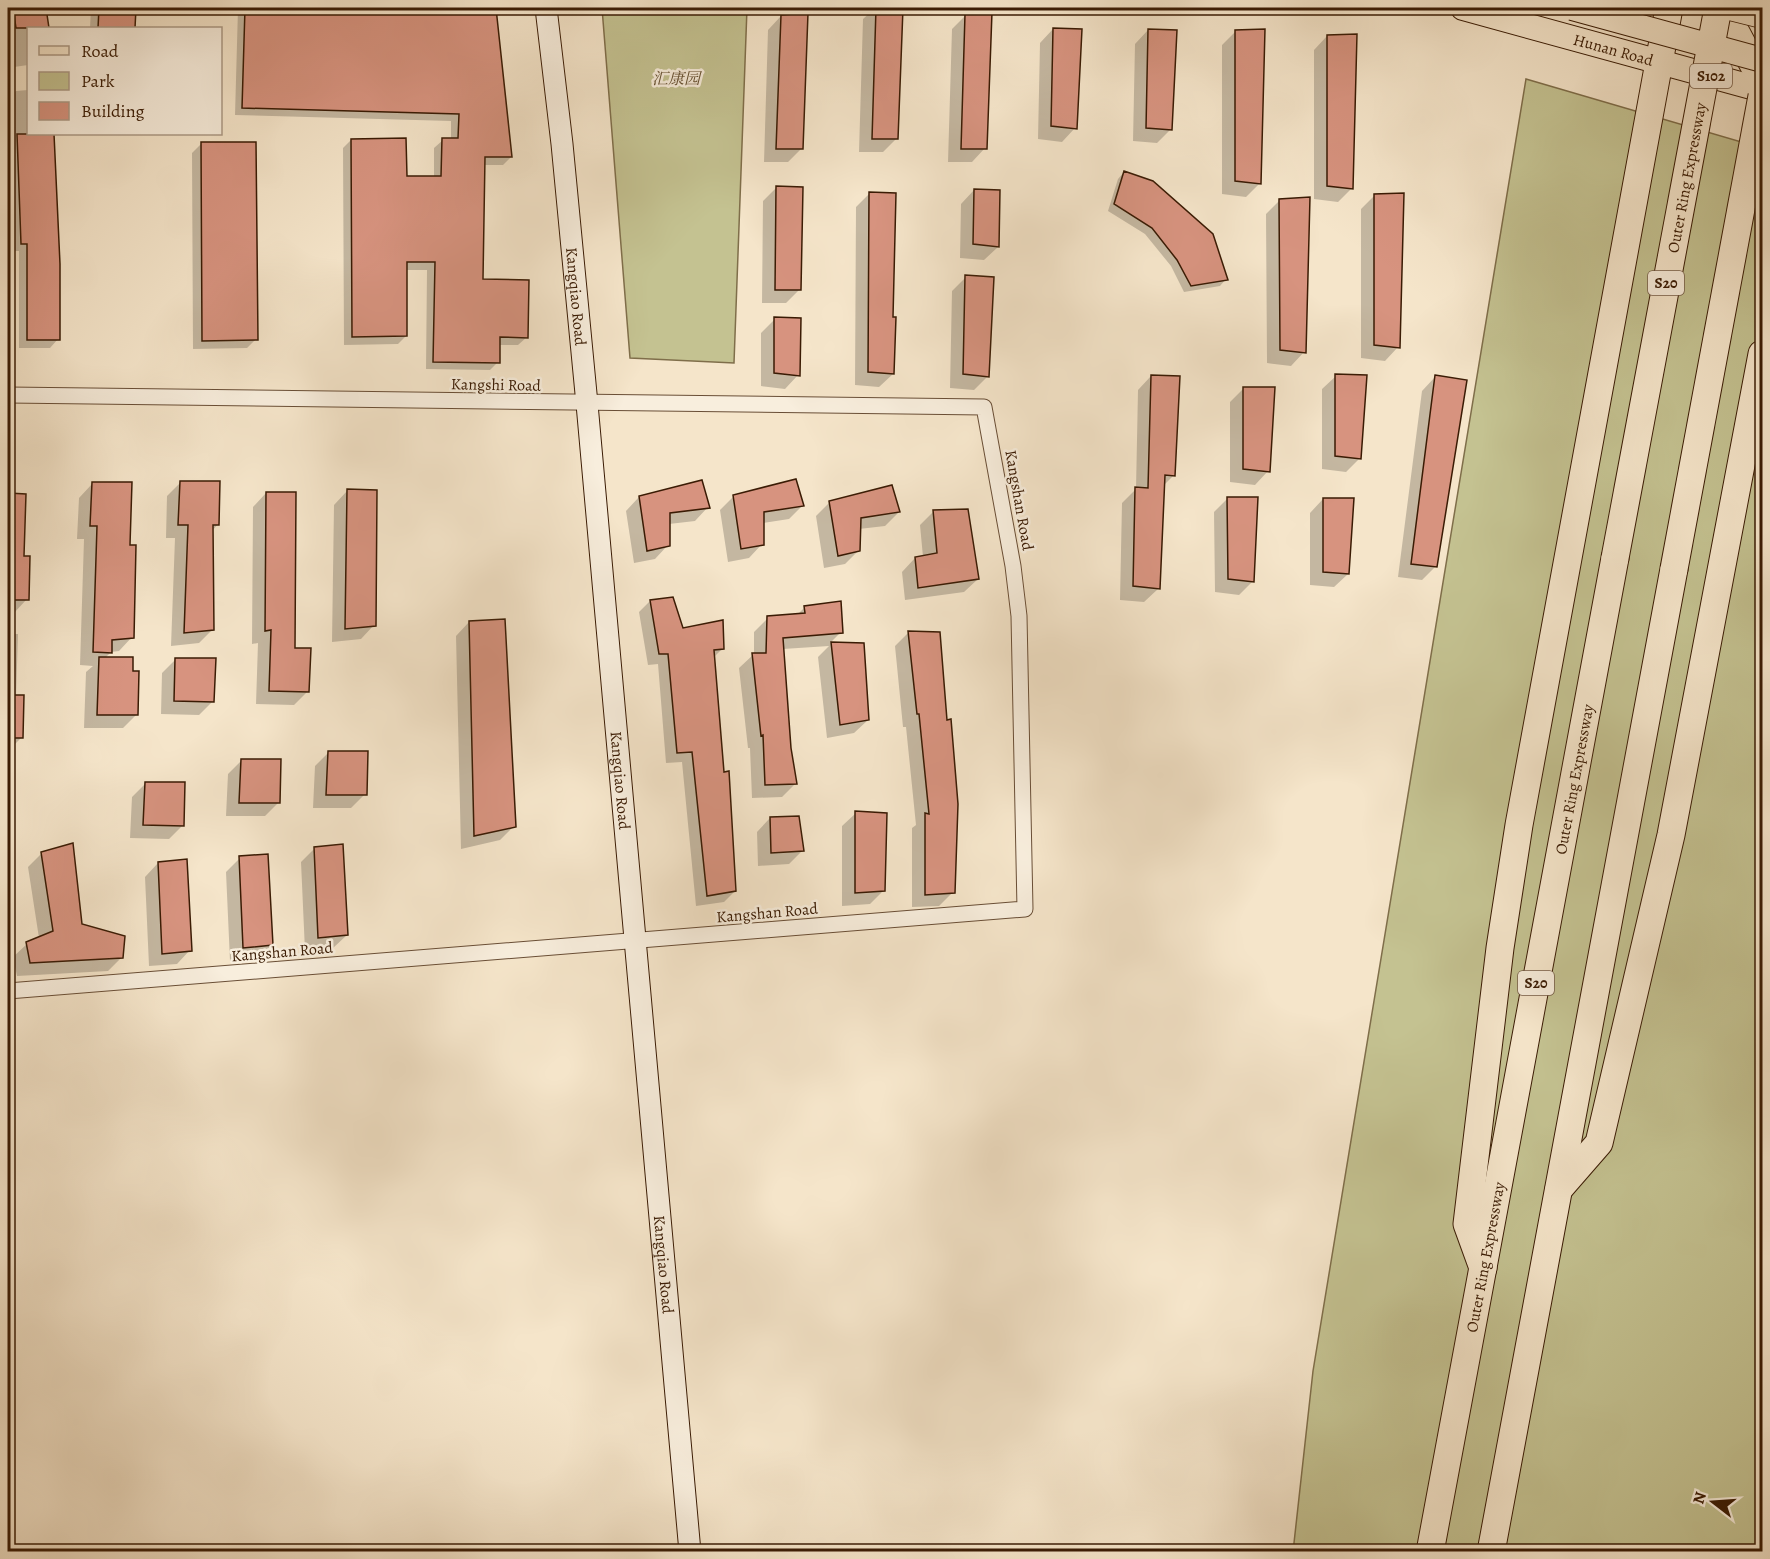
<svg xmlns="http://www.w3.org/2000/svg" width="1770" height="1559" viewBox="0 0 1770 1559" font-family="Alegreya,'Noto Serif SC',serif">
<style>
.green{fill:#c4c291;stroke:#7f6e4a;stroke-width:1.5}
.shadow{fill:#0003}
.building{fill:#d7937f;stroke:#3a1b04;stroke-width:1.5}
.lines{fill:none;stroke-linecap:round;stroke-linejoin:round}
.street-casing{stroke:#694e36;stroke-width:17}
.secondary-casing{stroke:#3a1b04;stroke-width:23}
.primary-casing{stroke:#3a1b04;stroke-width:26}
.highway-casing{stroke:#3a1b04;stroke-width:29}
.street{stroke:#f8eedd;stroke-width:15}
.secondary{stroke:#f8eedd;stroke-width:21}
.primary{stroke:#f5e5ca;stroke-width:24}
.highway{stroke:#f5e5ca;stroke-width:27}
.primary-bridge-casing{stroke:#3a1b04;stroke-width:26;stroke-linecap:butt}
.highway-bridge-casing{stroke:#3a1b04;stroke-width:29;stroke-linecap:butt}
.primary-bridge{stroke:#f5e5ca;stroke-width:24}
.highway-bridge{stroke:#f5e5ca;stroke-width:27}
.labels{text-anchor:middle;stroke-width:5;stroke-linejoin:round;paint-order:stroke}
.shield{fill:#f8eedd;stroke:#735a45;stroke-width:1.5}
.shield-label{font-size:15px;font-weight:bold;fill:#3a1b04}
.street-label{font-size:16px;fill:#3a1b04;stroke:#f8eedd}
.park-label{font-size:16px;font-style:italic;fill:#634d2e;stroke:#f8eedd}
</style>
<rect width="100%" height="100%" fill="#f5e5ca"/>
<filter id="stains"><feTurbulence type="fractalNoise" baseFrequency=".00333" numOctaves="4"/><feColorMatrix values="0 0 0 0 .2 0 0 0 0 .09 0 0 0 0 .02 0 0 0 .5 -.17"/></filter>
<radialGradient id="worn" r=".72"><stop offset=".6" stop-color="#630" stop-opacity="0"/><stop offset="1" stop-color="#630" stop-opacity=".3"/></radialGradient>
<path class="green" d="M602,8H747L734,363L630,358Z
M1526,79L1762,148V1551L1293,1552L1313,1371Z"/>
<path class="shadow" d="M8,8H45L48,28H28V65L14,67Z
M91,8H134V28H90Z
M238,8H495L511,157L503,165H484L481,280L527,337L518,345H498V362L490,370L426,369L427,270H406V336L398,344L344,345L343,148L351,140L405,178H434V148L443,140H451V121L235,115Z
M875,8H902L897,138L883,152H859L863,19Z
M781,16L801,149L788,162H764L768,30Z
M965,16L985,148L972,162H948L952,29Z
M1053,29L1075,128L1062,142L1038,139L1040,43Z
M1148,30L1170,130L1157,143L1133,141L1135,44Z
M1235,32L1260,183L1246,197L1222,194V45Z
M1327,36L1352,188L1338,202L1314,199V50Z
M28,90V134H53L58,264V339L50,348H19V251H13L8,99L16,91Z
M201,144L256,339L247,348L193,349L192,153Z
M1124,172L1226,279L1220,286L1184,292L1171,266L1145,234L1108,211L1118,179Z
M777,187L800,289L786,303H762L763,201Z
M974,190L998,247L984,260L960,258L961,204Z
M870,193L892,318L893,374L879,387L855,385L856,207Z
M1374,196L1398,347L1385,361L1361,358V209Z
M1280,200L1304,352L1291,366L1267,363L1266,214Z
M966,277L987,377L974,390L950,388L952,291Z
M775,319L798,375L785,389L761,386V333Z
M1151,376L1173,476L1163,486L1158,589L1144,602L1120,600L1122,503L1136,489L1138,390Z
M1336,376L1360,458L1346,472L1322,469V389Z
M1435,377L1436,566L1422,580L1398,577L1422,391Z
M1244,388L1268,471L1255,485L1230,482V402Z
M181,482L218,524L212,531L213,629L199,643L171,646L175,538H166L167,496Z
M92,484L129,546L132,637L119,651L111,652L104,659L136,715L123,728H84L86,672L93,666L80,665L84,539H77L79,498Z
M347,491L374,625L361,639L332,642L334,505Z
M266,493L293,649L308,691L294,705L256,704L258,643L252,644L253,507Z
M8,495H24L22,558L27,599L14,613H8Z
M734,496L802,506L789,519L763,523L762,544L749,558L728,562L720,510Z
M639,497L708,507L695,521L669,524L668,545L655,559L634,563L626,511Z
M1228,498L1253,581L1239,595L1215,592L1214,512Z
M1323,499L1348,574L1334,587L1310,585V513Z
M830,502L899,512L885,526L859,529V550L845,564L824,568L816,516Z
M933,512L978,579L964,592L905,600L902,572L915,558L923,557L920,525Z
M650,601L682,630L722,649L713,658L735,891L724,902L696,906L682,762L666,763L658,664L648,665L639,612Z
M805,607L841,632L830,643L862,644L868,720L854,733L827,738L818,657L829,646L783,649L790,748L796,783L782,797L752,798L750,748H748L739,668L754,654V632L768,618L796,616Z
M469,622L514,826L500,840L461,849L456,636Z
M908,633H939L953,892L939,906L912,907V828L916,825L906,727H903L895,646Z
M8,634H18L16,696L21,738L8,751Z
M176,659L213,701L199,715L161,714L162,673Z
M328,753L365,794L351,808H313L315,766Z
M241,761L278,803L265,816H226L228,774Z
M146,783L183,825L169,839L130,838L132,797Z
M856,813L884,890L870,904L842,906V826Z
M770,818L802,851L789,864L758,866L757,832Z
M315,848L347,935L333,948L305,951L301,862Z
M42,853L81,925L122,957L108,971L17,976L13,957L27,944L39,938L28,867Z
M240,858L272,945L258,958L230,961L226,872Z
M158,863L190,950L177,964L149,966L145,877Z"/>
<path class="building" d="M13,8H46L49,28H16Z
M99,8H136L135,28H98Z
M245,8H496L512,157H485L483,279L529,280L528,338L500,337V363L433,362L435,262H407V336L352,337L351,139L406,138L407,176H441L442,138H458L459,114L242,108Z
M876,8H903L898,139H872Z
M992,12L987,149H961L965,14Z
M808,13L803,149H776L781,15Z
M1053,28L1082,29L1077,129L1051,126Z
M1148,29L1177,30L1172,130L1146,128Z
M1265,29L1261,184L1235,181V30Z
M1357,34L1353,189L1327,186V35Z
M17,134H54L60,264V340H27V244H21Z
M201,142H256L258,340L202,341Z
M1124,171L1153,181L1213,234L1228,280L1191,286L1177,260L1152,228L1114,204Z
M776,186L803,187L801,290H775Z
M974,189L1000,190L999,247L973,244Z
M869,192L896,193L893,317H896L894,374L868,372Z
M1404,193L1400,348L1374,345V194Z
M1310,197L1306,353L1280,350L1279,199Z
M965,275L994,277L989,377L963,374Z
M774,317L801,318L800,376L774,373Z
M1335,374L1367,375L1361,459L1335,456Z
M1151,375L1180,376L1175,476L1165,475L1160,589L1133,586L1135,487L1148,488Z
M1435,375L1467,380L1437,567L1411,564Z
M1243,387H1275L1270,472L1243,469Z
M796,479L804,506L764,512V545L741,549L733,495Z
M702,480L710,508L670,513V546L647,551L639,496Z
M180,481H220L219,525H213L214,630L184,633L188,525H178Z
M92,482H132L130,545H136L134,638L112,640V653L93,652L97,526H90Z
M892,485L900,512L861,518L860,551L838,556L829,501Z
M347,489L377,490L376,626L345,629Z
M266,492H296L295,648H311L309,692L269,691L271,630L265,631Z
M8,493L26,494L24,556H30L29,600H8Z
M1227,497H1258L1254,582L1228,579Z
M1323,498H1354L1349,574L1323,572Z
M968,509L979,579L918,588L915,557L937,553L933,510Z
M673,597L683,628L723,620L724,649L714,650L724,772L729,771L736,891L707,896L692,752L677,753L668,654H659L650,600Z
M841,601L843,633L783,638L791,748L797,784L765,785L763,735L761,736L752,653H766L767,616L805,613L804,606Z
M505,619L516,827L474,836L469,621Z
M908,631L940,632L947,720L951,719L958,804L955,893L925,895V813L929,814L919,714H917Z
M831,642L864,643L869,720L840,725Z
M99,657H133V671H139L138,715H97Z
M175,658H216L214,702L174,701Z
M8,695H24L23,738H8Z
M328,751H368L367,795H326Z
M241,759H281L280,803H239Z
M145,782H185L184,826L143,825Z
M855,811L887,813L885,891L855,893Z
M799,816L804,851L771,853L770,817Z
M73,843L82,924L125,936L123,958L30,963L26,942L53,931L41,852Z
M343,844L348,935L318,938L314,847Z
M268,854L273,945L243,948L239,856Z
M187,859L192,951L162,954L158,862Z"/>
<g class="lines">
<defs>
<path id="street" d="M8,395L984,407L1013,566L1019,616L1025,909L8,991"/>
<g id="secondary">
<path id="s1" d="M546,8L562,144L587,404L690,1552"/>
</g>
<g id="primary">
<path id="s2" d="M1463,8L1762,90"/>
</g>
<g id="highway">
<path d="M1723,8L1762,81"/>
<path d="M1559,1189L1599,1143L1671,835L1762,354"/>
<path d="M1483,1268L1467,1224L1500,948L1519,825L1669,8"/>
<path id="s3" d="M1430,1552L1615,558"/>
<path d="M1491,1552L1674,569"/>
</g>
</defs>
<use href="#street" class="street-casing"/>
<use href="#secondary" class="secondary-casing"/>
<use href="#primary" class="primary-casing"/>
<use href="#highway" class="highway-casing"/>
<use href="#street" class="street"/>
<use href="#secondary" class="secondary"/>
<use href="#primary" class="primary"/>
<use href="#highway" class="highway"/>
<defs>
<path id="primary-bridge" d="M1572,8L1762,60
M1730,8L1762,16"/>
<g id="highway-bridge">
<path id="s4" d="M1615,558L1718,8"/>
<path d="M1674,569L1762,96"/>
</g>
</defs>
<use href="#primary-bridge" class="primary-bridge-casing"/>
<use href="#highway-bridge" class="highway-bridge-casing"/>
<use href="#primary-bridge" class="primary-bridge"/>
<use href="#highway-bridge" class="highway-bridge"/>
</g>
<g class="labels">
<g class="shield">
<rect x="1690" y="64" width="42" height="24" rx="4.5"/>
<rect x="1648" y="271" width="36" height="24" rx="4.5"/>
<rect x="1518" y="971" width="36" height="24" rx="4.5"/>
</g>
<g class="shield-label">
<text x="1711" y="81">S102</text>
<text x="1666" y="288">S20</text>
<text x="1536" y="988">S20</text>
</g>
<g class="street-label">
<text dy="6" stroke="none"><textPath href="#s2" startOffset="156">Hunan Road</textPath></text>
<text dy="6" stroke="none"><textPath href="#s4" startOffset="387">Outer Ring Expressway</textPath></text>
<text dy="6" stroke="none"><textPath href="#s1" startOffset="290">Kangqiao Road</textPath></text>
<text transform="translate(496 384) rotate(1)" y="6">Kangshi Road</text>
<text transform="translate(1020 500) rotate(80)" y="6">Kangshan Road</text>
<text dy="6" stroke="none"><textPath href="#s1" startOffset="776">Kangqiao Road</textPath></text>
<text dy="6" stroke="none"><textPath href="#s3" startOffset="786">Outer Ring Expressway</textPath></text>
<text transform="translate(767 912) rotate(-5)" y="6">Kangshan Road</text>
<text transform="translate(282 951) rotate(-5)" y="6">Kangshan Road</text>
<text dy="6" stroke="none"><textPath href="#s3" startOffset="300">Outer Ring Expressway</textPath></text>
<text dy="6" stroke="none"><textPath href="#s1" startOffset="1262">Kangqiao Road</textPath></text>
</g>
<g class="park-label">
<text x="676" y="84">汇康园</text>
</g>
</g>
<rect width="1770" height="1559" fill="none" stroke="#f5e5ca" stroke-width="30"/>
<rect x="9" y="9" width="1752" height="1541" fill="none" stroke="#3a1b04" stroke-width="3"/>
<rect x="15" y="15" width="1740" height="1529" fill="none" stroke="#3a1b04" stroke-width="1.5"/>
<rect x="27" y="27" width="195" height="108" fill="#f8eedd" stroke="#ac9a86" stroke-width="1.5"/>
<rect x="39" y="46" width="30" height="9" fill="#f5e5ca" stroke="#ac9a86" stroke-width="1.5"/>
<text x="81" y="57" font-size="18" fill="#3a1b04">Road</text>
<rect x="39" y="72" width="30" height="18" fill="#c4c291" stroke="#ac9a86" stroke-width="1.5"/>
<text x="81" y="87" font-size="18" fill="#3a1b04">Park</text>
<rect x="39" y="102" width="30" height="18" fill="#d7937f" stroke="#ac9a86" stroke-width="1.5"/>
<text x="81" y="117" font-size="18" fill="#3a1b04">Building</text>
<g transform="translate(1713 1502) rotate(287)" stroke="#f8eedd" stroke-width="4.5" paint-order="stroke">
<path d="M0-4.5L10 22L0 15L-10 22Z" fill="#3a1b04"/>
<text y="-9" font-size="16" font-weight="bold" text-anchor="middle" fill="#3a1b04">N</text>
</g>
<rect width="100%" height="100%" filter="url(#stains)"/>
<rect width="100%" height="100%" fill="url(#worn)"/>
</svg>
